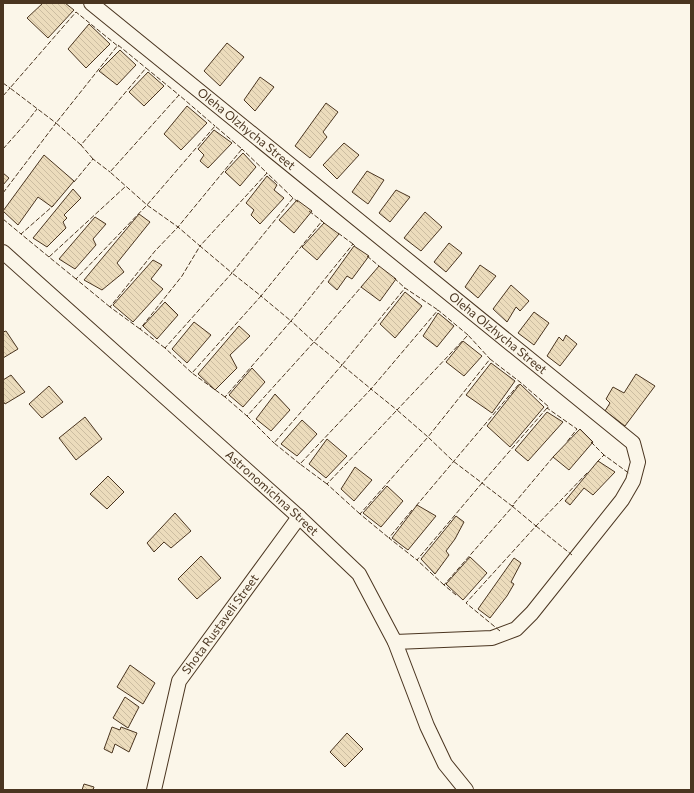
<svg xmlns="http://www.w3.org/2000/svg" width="694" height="793" viewBox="0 0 694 793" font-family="Commissioner,sans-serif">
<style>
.building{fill:url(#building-back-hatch);stroke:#4a3520}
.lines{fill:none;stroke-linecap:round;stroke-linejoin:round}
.street-casing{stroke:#4a3520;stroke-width:16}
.street{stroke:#fbf6e9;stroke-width:14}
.fence{stroke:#4a3520;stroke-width:1;stroke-dasharray:5 2;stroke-linecap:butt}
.labels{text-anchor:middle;stroke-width:3;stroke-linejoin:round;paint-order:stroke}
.street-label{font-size:12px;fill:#4a3520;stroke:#fbf6e9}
</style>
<defs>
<pattern id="building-back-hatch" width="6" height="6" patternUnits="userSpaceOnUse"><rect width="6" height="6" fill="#ecdcbc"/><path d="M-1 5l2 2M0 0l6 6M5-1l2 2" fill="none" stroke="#ccbda1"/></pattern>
</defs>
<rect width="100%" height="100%" fill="#fbf6e9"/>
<path class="building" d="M43,3H65L74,10L48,38L27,18Z
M89,24L110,44L86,68L68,49Z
M227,43L244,57L220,86L204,71Z
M120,50L136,65L117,85L99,71Z
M148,72L164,86L144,106L129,92Z
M260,77L274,87L255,111L244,100Z
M326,103L338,112L323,132L327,137L310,158L295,146Z
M187,106L207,123L181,150L164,134Z
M214,130L232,143L208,168L200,161L204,155L198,149Z
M344,143L359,155L337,179L323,165Z
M243,153L256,167L240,186L225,172Z
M44,155L74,181L52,207L38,197L18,225L3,211Z
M367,171L384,180L368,204L352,192Z
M3,173L9,178L3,185Z
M267,176L277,185L274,190L284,198L260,224L251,215L254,210L246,203Z
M73,189L81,198L64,215L67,218L63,222L66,228L47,247L33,238Z
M396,190L410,197L390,222L379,213Z
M297,200L312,211L294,233L279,220Z
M425,212L442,227L421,251L404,238Z
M139,214L150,222L117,263L124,272L102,290L84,280Z
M95,217L106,224L93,239L96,245L75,269L59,259Z
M324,223L339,234L317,260L302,247Z
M449,243L462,253L446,272L434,262Z
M354,246L369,256L352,279L347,276L337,290L328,282Z
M153,260L162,265L151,279L163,289L133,322L113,305Z
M480,265L496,276L478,298L465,287Z
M379,266L396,279L380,301L361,287Z
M511,285L529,301L520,311L516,307L507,322L493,309Z
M405,292L422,306L395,338L380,324Z
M165,302L178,315L157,339L143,326Z
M534,312L549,323L534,345L518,333Z
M438,313L454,326L437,347L423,336Z
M194,322L211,335L187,363L172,349Z
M239,326L250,336L230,355L237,368L215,390L198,374Z
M6,331L18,349L3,358V332Z
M566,335L577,344L560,366L547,356L559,337L563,341Z
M463,341L482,356L464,376L446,362Z
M491,363L515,381L492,413L466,395Z
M252,368L265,382L243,407L229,395Z
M636,374L655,386L625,426L605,411L610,403L606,399L613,387L624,393Z
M11,375L25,392L5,404L3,401V380Z
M520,384L544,407L510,447L487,426Z
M49,386L63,402L42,418L29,404Z
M275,394L290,410L271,431L256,419Z
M547,412L563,422L528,461L515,450Z
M85,417L102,439L76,460L59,438Z
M302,420L317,434L297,456L281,444Z
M580,429L593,442L569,470L553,457Z
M327,439L347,456L326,478L309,464Z
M598,461L615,472L593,495L584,488L570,505L565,501Z
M355,467L372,480L354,501L341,489Z
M108,476L124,492L107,509L90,494Z
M387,486L403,501L381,527L363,513Z
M417,505L436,516L408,550L392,538Z
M175,513L191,531L171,548L164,542L154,552L147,543Z
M456,516L464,522L455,539L446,551L449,555L435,574L421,559Z
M201,556L221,578L197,599L178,579Z
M470,557L487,573L463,600L446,584Z
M514,558L521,563L511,582L514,584L507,596L490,618L478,609Z
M130,665L155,683L143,704L117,687Z
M125,697L139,707L128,728L113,718Z
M112,727L120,730L121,727L137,733L129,752L115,744L112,753L104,749Z
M347,733L363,749L345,767L330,752Z
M84,784L94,787L93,790H82Z"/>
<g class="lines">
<defs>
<g id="street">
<path id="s1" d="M91,3L633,443L638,462L633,481L622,500L532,613L516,629L492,638L395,642"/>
<path id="s2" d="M3,252L299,517L359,574L395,642L427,726L445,764L466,790"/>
<path id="s3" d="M154,790L179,681L299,517"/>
</g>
</defs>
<use href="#street" class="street-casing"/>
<use href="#street" class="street"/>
<path class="fence" d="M3,83L10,88L3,96
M81,145L56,123L118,45L146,68
M3,149L26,123L37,109
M241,150L242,149L267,173
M93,159L81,145L146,68L179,95
M74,182L93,159L110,172
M3,193L56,123L10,88L76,12L119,47
M309,211L322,221
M3,219L21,234
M325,224L322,221L261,296L291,321L225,397L247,416L314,342L291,321L353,244L356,247
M338,233L353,244
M367,256L379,266
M49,257L21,234L54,205
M394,278L405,288
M76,279L49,257L126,186
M110,307L76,279L147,205L215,126L242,149L178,227L147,205L110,172L179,95L215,126
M140,329L110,307L155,251L178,227L200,246L267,173L293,198
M468,335L438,310L371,389L397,410L468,335L490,359
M165,348L140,329L182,276L200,246L232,273L165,348L192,373
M225,397L192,373L261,296L232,273L293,198L298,202
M547,408L482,483L512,506L554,456
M247,416L274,443
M591,442L604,455L603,456
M597,462L604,455L630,474
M300,464L274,443L342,365L314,342L362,286
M327,484L300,464L371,389L342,365L405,288L438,310
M416,506L519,384
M512,506L536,526H537
M412,510L389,538L417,560
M360,514L327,484L397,410L428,437L360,514L389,538
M536,526L572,555
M444,585L417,560L482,483L453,461L428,437L490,359L520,382L549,407L547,408L577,429L566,443
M456,595L444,585L514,505
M500,631L466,603L536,526L588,472"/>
</g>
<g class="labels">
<g class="street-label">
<text dy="4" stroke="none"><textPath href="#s1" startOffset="200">Oleha Olzhycha Street</textPath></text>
<text dy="4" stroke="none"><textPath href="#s1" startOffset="524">Oleha Olzhycha Street</textPath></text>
<text dy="4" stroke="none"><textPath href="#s2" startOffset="361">Astronomichna Street</textPath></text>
<text dy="4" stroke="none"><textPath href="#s3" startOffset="182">Shota Rustaveli Street</textPath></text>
</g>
</g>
<rect width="694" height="793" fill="none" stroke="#4a3520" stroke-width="8"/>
</svg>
